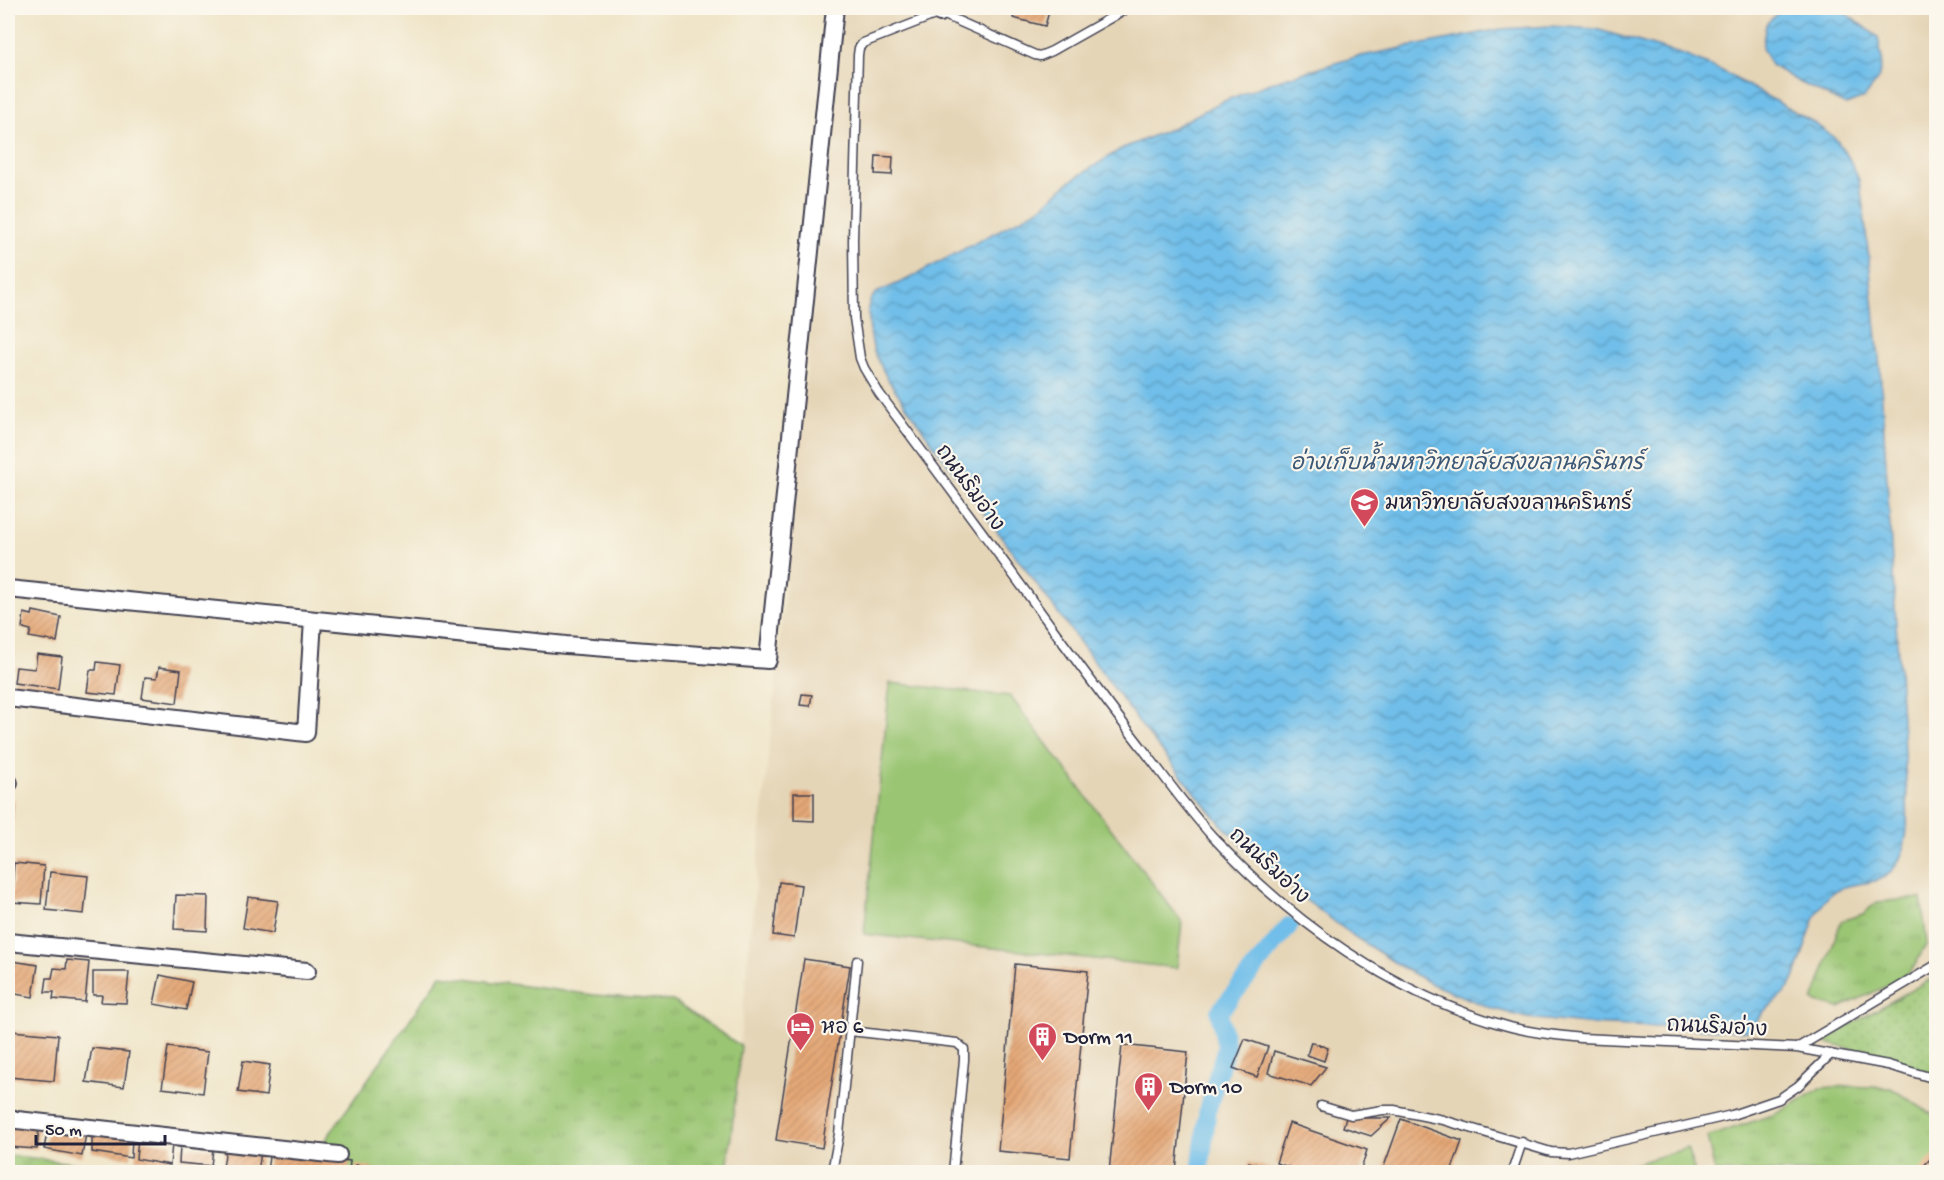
<svg xmlns="http://www.w3.org/2000/svg" width="1944" height="1180" viewBox="0 0 1944 1180" font-family="'Gochi Hand','Playpen Sans Thai',sans-serif">
<style>
.built{fill:#e5d5b7}
.grass{fill:url(#grass-tufts);stroke:#5e7456;stroke-width:1.5}
.garden{fill:url(#garden-dots);stroke:#5e7456;stroke-width:1.5}
.pitch{fill:#9ac572;stroke:#5e7456;stroke-width:1.5}
.water{fill:url(#water-waves);stroke:#487092;stroke-width:1.5}
.lines{fill:none;stroke-linecap:round;stroke-linejoin:round}
.canal{stroke:#6fbee9;stroke-width:18}
.building{fill:url(#building-hatch)}
.service-casing{stroke:#413f50;stroke-width:11}
.minor-casing{stroke:#413f50;stroke-width:20}
.service{stroke:#fff;stroke-width:8}
.minor{stroke:#fff;stroke-width:16}
.labels{text-anchor:middle;stroke-width:4.5;stroke-linejoin:round;paint-order:stroke}
.street-label{font-size:21px;fill:#22223b;stroke:#fbf7ec}
.poi-label{font-size:21px;fill:#22223b;stroke:#fbf7ec;text-anchor:start}
.water-label{font-size:22px;font-style:italic;fill:#3d5978;stroke:#fbf7ec}
</style>
<defs>
<pattern id="grass-tufts" width="24" height="20" patternUnits="userSpaceOnUse" patternTransform="scale(1.5)"><rect width="24" height="20" fill="#9ac572"/><path d="M3 7l-1-3M5 7V3M7 7l1-3M15 17l-1-3M17 17v-4M19 17l1-3" fill="none" stroke="#84a964"/></pattern>
<pattern id="garden-dots" width="8" height="8" patternUnits="userSpaceOnUse" patternTransform="scale(1.5)"><rect width="8" height="8" fill="#9ac572"/><path d="M2 2h.1M6 6h.1" fill="none" stroke="#84a964" stroke-width="1.8" stroke-linecap="round"/></pattern>
<pattern id="water-waves" width="16" height="10" patternUnits="userSpaceOnUse" patternTransform="scale(1.5)"><rect width="16" height="10" fill="#6fbee9"/><path d="M0 5q4-4 8 0t8 0" fill="none" stroke="#5b9abe"/></pattern>
<pattern id="building-hatch" width="6" height="6" patternUnits="userSpaceOnUse" patternTransform="scale(1.5)"><rect width="6" height="6" fill="#e4a776"/><path d="M-1 1l2-2M0 6l6-6M5 7l2-2" fill="none" stroke="#c38f67"/></pattern>
</defs>
<rect width="100%" height="100%" fill="#fbf7ec"/>
<filter id="ink" filterUnits="userSpaceOnUse"><feTurbulence type="fractalNoise" baseFrequency=".0167" numOctaves="2"/><feDisplacementMap in="SourceGraphic" scale="12" xChannelSelector="R" yChannelSelector="G"/><feConvolveMatrix kernelMatrix="1 2 1 2 8 2 1 2 1" color-interpolation-filters="sRGB"/></filter>
<filter id="wash" filterUnits="userSpaceOnUse"><feTurbulence type="fractalNoise" baseFrequency=".008" numOctaves="4" result="noise"/><feDisplacementMap in="SourceGraphic" scale="24" xChannelSelector="R" yChannelSelector="G"/><feGaussianBlur stdDeviation="1.35" result="paint"/><feColorMatrix in="noise" values="0 0 0 0 0 0 0 0 0 0 0 0 0 0 0 0 0 1.4 0 .05"/><feComposite in="paint" operator="in"/></filter>
<g filter="url(#wash)">
<rect width="100%" height="100%" fill="#efe4c7"/>
<path class="built" d="M843,8H1936V1172H727Z"/>
<path class="grass" d="M1921,898L1927,943L1915,965L1903,979L1839,1008L1813,1001L1841,921L1863,914L1877,902Z
M441,975L594,995L673,1001L741,1046L727,1172H303Z
M1847,1086L1891,1088L1936,1117V1172H1715L1707,1137L1778,1113L1821,1088Z
M8,1155L142,1172H8Z"/>
<path class="garden" d="M1936,976V1076L1881,1057L1819,1041L1843,1029Z"/>
<path class="pitch" d="M890,683L1010,696L1182,922L1177,968L864,934Z
M1687,1148L1695,1172H1610Z"/>
<path class="water" d="M1783,8H1838L1878,37L1882,60L1878,80L1864,98L1846,105L1797,81L1771,65L1762,48L1766,24Z
M1550,26L1596,29L1684,55L1722,71L1811,121L1836,139L1849,158L1859,180L1864,212L1880,368L1905,767C1907,800 1917,865 1878,880C1863,885 1842,883 1830,895C1810,913 1804,959 1792,983C1783,1000 1760,1009 1750,1031L1584,1024L1527,1018L1491,1008L1432,984L1403,968L1355,937L1307,901L1261,863L1220,823L1147,733L935,447L887,378L874,352L870,333L868,308L871,299L876,293L908,279L1039,209L1069,182L1121,149L1170,129L1219,103L1275,81L1356,57L1501,29Z"/>
<g class="lines">
<path class="canal" d="M1200,1172L1208,1108L1226,1047L1219,1012L1289,926"/>
</g>
<g id="blocks">
<path class="building" d="M1015,8H1050L1045,26L1013,18Z
M876,156L893,157L892,175L875,174Z
M33,611L61,617L57,642L29,637L31,630L22,628L24,613L32,615Z
M37,654L62,657L58,689L14,683L16,667L35,669Z
M97,662L120,665L116,695L87,692L90,670H96Z
M159,667L181,670L177,703L142,698L145,677L157,678Z
M802,694L812,695L810,706L800,705Z
M794,793H814V821L794,820Z
M8,799L14,800L12,824H8Z
M14,863L44,866L41,904L11,902Z
M50,872L88,876L84,914L46,910Z
M779,882L801,885L794,938L773,935Z
M176,895L208,896L207,931L174,929Z
M248,897L278,901L273,933L243,928Z
M804,959L850,966L822,1148L776,1140Z
M67,960L89,962L85,1002L53,999L54,992H45L47,978H52L54,968L66,969Z
M12,961L38,965L33,997L9,993L11,986L8,985V972H10Z
M1015,964L1088,971L1070,1158L998,1151Z
M93,972H129L126,1003L101,1002L102,995H93Z
M160,975L192,982L186,1010L154,1004Z
M11,1031L58,1035L54,1081L8,1077Z
M1245,1039L1268,1047L1257,1077L1233,1068Z
M1311,1042L1328,1048L1324,1061L1307,1055Z
M1122,1045L1188,1052L1176,1172H1109Z
M168,1047L208,1052L203,1093L162,1088Z
M92,1048L129,1052L124,1087L86,1082Z
M1274,1051L1326,1067L1311,1086L1268,1073Z
M243,1061L270,1065L266,1096L238,1092Z
M1346,1118H1391L1371,1136L1343,1127Z
M1401,1119L1462,1141L1451,1172H1382Z
M1289,1123L1367,1150L1360,1172H1304L1276,1163Z
M8,1124L39,1127L37,1149L8,1147Z
M48,1127L86,1134L82,1156L44,1149Z
M92,1133L132,1138L131,1158L92,1152Z
M138,1139L172,1144L170,1165L136,1159Z
M180,1146L213,1149L211,1166L179,1163Z
M226,1147L261,1152L258,1172L223,1168Z
M270,1150L350,1161L349,1172H279L267,1171Z
M1936,1153V1172H1918Z
M1249,1162L1279,1172H1245Z
M356,1165L372,1167L371,1172H355Z"/>
</g>
</g>
<g filter="url(#ink)">
<use href="#blocks" fill-opacity="0" stroke="#413f50" stroke-width="1.5"/>
<g class="lines">
<defs>
<path id="service" d="M1128,8L1052,51L1040,56L1035,55L940,13L863,43L859,48L858,55L853,240L854,318L860,358L864,368L879,393C941,476 1003,560 1064,644C1094,685 1125,726 1156,766C1174,790 1192,814 1212,836C1290,921 1395,996 1507,1026C1531,1033 1556,1035 1581,1038L1797,1048L1888,1065L1936,1079
M850,1031L957,1043L964,1049V1060L953,1172
M1797,1048L1936,965
M1321,1106L1351,1115L1383,1110H1394L1443,1120L1551,1152L1568,1153L1732,1115L1779,1099L1798,1086L1831,1054
M832,1172L839,1134L857,961
M1512,1172L1522,1142"/>
<path id="minor" d="M940,13L941,8
M8,589L566,645L768,660L835,8
M8,698L306,733L313,620
M8,783H9
M8,942L307,971
M8,1119L338,1155"/>
</defs>
<use href="#service" class="service-casing"/>
<use href="#minor" class="minor-casing"/>
<use href="#service" class="service"/>
<use href="#minor" class="minor"/>
</g>
</g>
<defs>
<symbol id="university-pin" viewBox="-11 -11 22 30"><path d="M0 17L-7.5 6A9.5 9.5 0 1 1 7.5 6Z" fill="#d1495b" stroke="#fbf7ec"/><path d="M0-5L7-2L0 1L-7-2ZM-4 1L0 2.5L4 1V4Q0 6-4 4Z" fill="#fff"/></symbol>
<symbol id="hotel-pin" viewBox="-11 -11 22 30"><path d="M0 17L-7.5 6A9.5 9.5 0 1 1 7.5 6Z" fill="#d1495b" stroke="#fbf7ec"/><path d="M-6-4.5h1.5V1H6V5H4.5V3h-9V5H-6ZM-4 0a1.8 1.8 0 1 1 3.6 0ZM.5 0V-2.5h3Q6-2.5 6 0Z" fill="#fff"/></symbol>
<symbol id="building-pin" viewBox="-11 -11 22 30"><path d="M0 17L-7.5 6A9.5 9.5 0 1 1 7.5 6Z" fill="#d1495b" stroke="#fbf7ec"/><path d="M-4-6H4V6H1V3H-1V6H-4ZM-2.5-4.3h1.7v1.8h-1.7ZM.8-4.3h1.7v1.8H.8ZM-2.5-1h1.7V.8h-1.7ZM.8-1h1.7V.8H.8Z" fill="#fff"/></symbol>
</defs>
<g fill-rule="evenodd">
<use href="#university-pin" x="1348" y="486" width="33" height="45"/>
<use href="#hotel-pin" x="784" y="1010" width="33" height="45"/>
<use href="#building-pin" x="1026" y="1020" width="33" height="45"/>
<use href="#building-pin" x="1132" y="1070" width="33" height="45"/>
</g>
<g class="labels">
<g class="street-label">
<text transform="translate(971 487) rotate(54)" y="7">ถนนริมอ่าง</text>
<text transform="translate(1270 865) rotate(43)" y="7">ถนนริมอ่าง</text>
<text transform="translate(1717 1026) rotate(3)" y="7">ถนนริมอ่าง</text>
</g>
<g class="poi-label">
<text x="1385" y="509">มหาวิทยาลัยสงขลานครินทร์</text>
<text x="821" y="1033">หอ 6</text>
<text x="1064" y="1043">Dorm 11</text>
<text x="1170" y="1093">Dorm 10</text>
</g>
<g class="water-label">
<text x="1467" y="469">อ่างเก็บน้ำมหาวิทยาลัยสงขลานครินทร์</text>
</g>
</g>
<rect width="1944" height="1180" fill="none" stroke="#fbf7ec" stroke-width="30"/>
<path d="M36 1135v9h129v-9" fill="none" stroke="#22223b" stroke-width="3"/>
<text x="45" y="1135" font-size="18" fill="#22223b" stroke="#fbf7ec" stroke-width="4.5" paint-order="stroke">50 m</text>
</svg>
